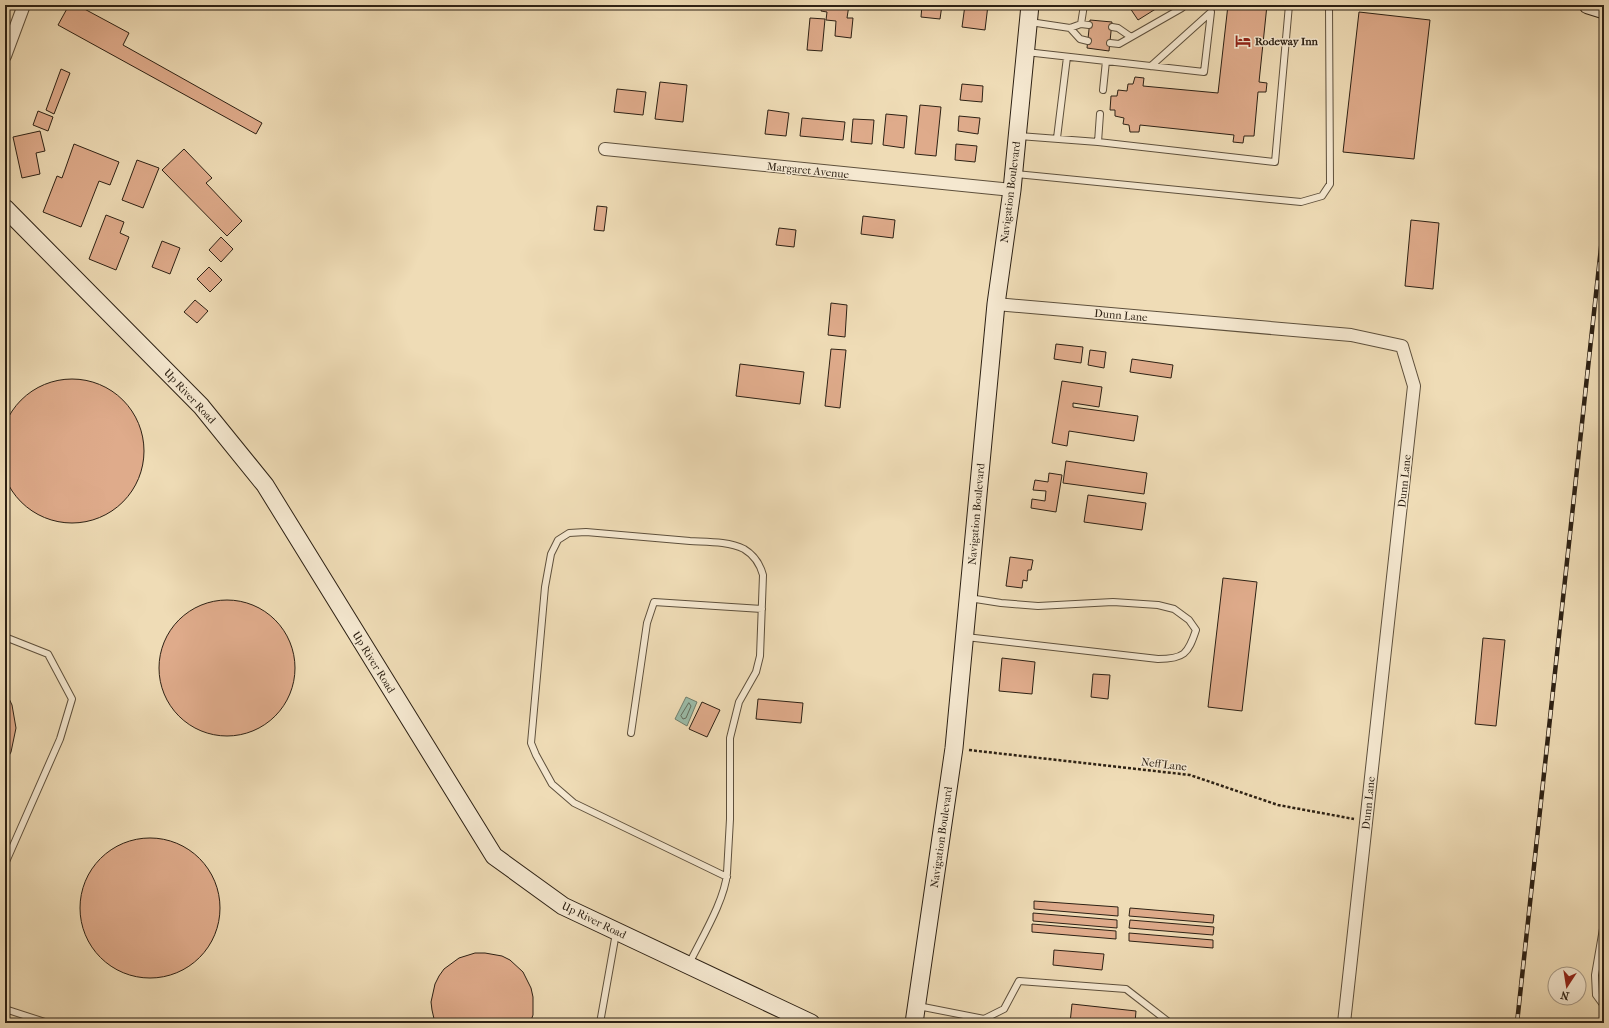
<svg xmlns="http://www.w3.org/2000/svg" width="1609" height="1028" viewBox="0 0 1609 1028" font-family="'IM FELL French Canon',serif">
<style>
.water{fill:#9bbca9;stroke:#6f7e6d}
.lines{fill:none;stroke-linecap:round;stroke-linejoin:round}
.shore{stroke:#646e5e;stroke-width:1}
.building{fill:#dfab8b;stroke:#2d2114}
.lane-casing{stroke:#5e503c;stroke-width:8}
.street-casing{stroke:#5e503c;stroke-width:14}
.secondary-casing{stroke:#2d2114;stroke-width:19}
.path{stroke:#2d2114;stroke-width:2.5;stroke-dasharray:3 2;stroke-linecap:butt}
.lane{stroke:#f5e8d0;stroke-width:6}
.street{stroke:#f5e8d0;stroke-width:12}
.secondary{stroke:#f5e8d0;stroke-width:17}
.rail-casing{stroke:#2d2114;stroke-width:4.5}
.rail{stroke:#f5e8d0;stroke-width:3;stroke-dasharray:9;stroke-linecap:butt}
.labels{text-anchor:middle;stroke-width:3;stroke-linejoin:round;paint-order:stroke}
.poi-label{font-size:11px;font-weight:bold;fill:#2d2114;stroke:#f5e8d0;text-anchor:start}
.street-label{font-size:11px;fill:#2d2114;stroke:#f5e8d0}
</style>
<rect width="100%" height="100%" fill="#efdcb6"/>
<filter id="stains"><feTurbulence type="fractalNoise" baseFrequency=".005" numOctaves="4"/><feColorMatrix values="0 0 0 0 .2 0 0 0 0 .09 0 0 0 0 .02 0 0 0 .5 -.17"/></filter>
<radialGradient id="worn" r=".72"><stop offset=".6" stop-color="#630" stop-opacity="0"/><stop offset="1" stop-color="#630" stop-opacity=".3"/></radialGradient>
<path class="water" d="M686,697L697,702L687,726L675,719Z"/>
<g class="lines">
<path class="shore" d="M689,703L691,706L686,718L683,719L681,716Z"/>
</g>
<path class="building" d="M69,5H77L129,33L123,45L262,123L256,134L58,25Z
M822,5H849L847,18H853L851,38L835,36L836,21L826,20L827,12L821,11Z
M922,5H942L940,19L921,17Z
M965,5H988L985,30L962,27Z
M1128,5H1162L1138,20Z
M1228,5H1267L1259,82L1267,83L1266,92H1258L1254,136H1244L1243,143L1233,142L1234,135L1140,125L1139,132H1130L1129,125L1123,124L1124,118L1115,116V110H1110L1111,96H1117L1118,90L1127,91L1128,84H1133L1135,77L1144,78L1143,86L1218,93Z
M1359,12L1430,20L1414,159L1343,152Z
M810,18L825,19L822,51L807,50Z
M1090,20L1112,22L1109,51L1087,48Z
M61,69L70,73L54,114L46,110Z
M660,82L687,85L683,122L655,119Z
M962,84L983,86L982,102L960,100Z
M617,89L646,92L643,115L614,112Z
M920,105L941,107L936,156L915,154Z
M768,110L789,113L786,136L765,134Z
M38,111L53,117L48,131L33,125Z
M886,114L907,116L904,148L883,145Z
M959,116L980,118L978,134L958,131Z
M802,118L845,122L843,140L800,136Z
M853,119L874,120L872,144L851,142Z
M40,131L45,151L36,153L40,174L22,178L13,137Z
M74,144L119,162L110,185L99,181L81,227L43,212L57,176L62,178Z
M956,144L977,146L975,162L955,160Z
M184,149L212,178L206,183L242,221L227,236L162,170Z
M137,160L159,168L143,208L122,200Z
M597,206L607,207L604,231L594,230Z
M106,215L124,222L120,233L129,237L116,270L89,259Z
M863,216L895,220L893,238L861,234Z
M1411,220L1439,223L1433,289L1405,286Z
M779,228L796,230L794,247L776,245Z
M221,237L233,249L221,262L209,250Z
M162,241L180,248L170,274L152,267Z
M209,267L222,280L210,292L197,279Z
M195,300L208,311L197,323L184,312Z
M831,303L847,305L845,337L828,335Z
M1056,344L1083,347L1081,363L1054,359Z
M831,349L846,350L840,408L825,406Z
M1090,350L1106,352L1104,368L1088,365Z
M1132,359L1173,365L1171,378L1130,372Z
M740,364L804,372L800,404L736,396Z
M0 451a72 72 0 1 1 144 0a72 72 0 1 1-144 0Z
M1062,381L1102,387L1099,407L1073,403V407L1138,416L1134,441L1069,431L1067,446L1052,443Z
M1066,461L1147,473L1144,494L1063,483Z
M1049,473L1062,475L1056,512L1031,508L1032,499L1045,501L1046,491L1033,490L1035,480L1048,482Z
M1088,495L1146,503L1142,530L1084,522Z
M1010,557L1033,560L1031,570H1028L1027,581L1023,580L1022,588L1006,586Z
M1223,578L1257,582L1242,711L1208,707Z
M159 668a68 68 0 1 1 136 0a68 68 0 1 1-136 0Z
M1483,638L1505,640L1496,726L1475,724Z
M1002,658L1035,662L1032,694L999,691Z
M1093,674L1110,675L1108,699L1091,697Z
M5,690L12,705L16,728L11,752L5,763Z
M758,699L803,703L801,723L756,719Z
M702,702L720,710L707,737L689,729Z
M80 908a70 70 0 1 1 140 0a70 70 0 1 1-140 0Z
M1034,901L1118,907V916L1034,909Z
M1130,908L1214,915L1213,923L1129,916Z
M1033,913L1117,920V928L1033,921Z
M1130,920L1214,927L1213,935L1129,928Z
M1032,924L1116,931V939L1032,932Z
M1129,933L1213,940V948L1129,941Z
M1054,950L1104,954L1102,970L1053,965Z
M475,953H485L502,956L510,960L523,972L531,988L533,997V1015L530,1023H435L432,1010L431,1002L435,984L439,976L444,969L459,958Z
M1072,1004L1136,1011L1135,1023H1070Z"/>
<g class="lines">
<defs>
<path id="lane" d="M1030,22L1070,28L1081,24L1089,25
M1081,24L1084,5
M1112,27L1118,28L1131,37
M1070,28L1080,39L1088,41
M1110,43L1119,44L1182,8L1185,5
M1026,52L1204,72L1211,12L1151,66
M1103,90L1106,61
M1019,136L1098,142L1275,162L1289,5
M1057,138L1067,57
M1098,142L1100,114
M1015,174L1301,202L1322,196L1330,184L1329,5
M5,637L48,654L72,699L60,739L5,864
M966,637L1158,659C1184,659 1188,654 1196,630L1189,620L1174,609L1158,605L1113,602L1038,606L1001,603L969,598
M631,733L647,623L654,602L762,609
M1604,923L1595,975L1596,995L1604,1006
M689,964C701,939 725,900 727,873L730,819V738L739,702L756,672L760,656L763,575C760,564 754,555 744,549C728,541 706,542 690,541C655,538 621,535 586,532L569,533L558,540L551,554L545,587L531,743L536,755L552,784L574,803L727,877
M918,1006L984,1019L1004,1009L1019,981L1126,989L1170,1023
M5,1009L48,1023
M600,1023L616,933"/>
<path id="street" d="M5,56L24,5
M605,149L1012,190
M996,304L1351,335L1402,346L1414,386L1344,1023"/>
<path id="secondary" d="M1588,5L1604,10
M5,208L201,406L265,485L494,856L563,906L811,1023
M914,1023L954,748L996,304L1012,190L1030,5"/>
</defs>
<use href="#lane" class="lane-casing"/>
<use href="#street" class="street-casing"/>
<use href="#secondary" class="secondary-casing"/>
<path class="path" d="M969,750L1190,775L1278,805L1354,819"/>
<use href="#lane" class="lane"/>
<use href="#street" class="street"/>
<use href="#secondary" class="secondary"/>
<defs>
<path id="rail" d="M1517,1023L1604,220"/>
</defs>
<use href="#rail" class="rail-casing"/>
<use href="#rail" class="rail"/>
</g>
<defs>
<symbol id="hotel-bare" viewBox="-9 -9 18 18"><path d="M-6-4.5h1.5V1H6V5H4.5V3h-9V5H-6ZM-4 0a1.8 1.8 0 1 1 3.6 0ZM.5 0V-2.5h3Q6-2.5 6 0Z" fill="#8f2418" stroke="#f5e8d0" stroke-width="2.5" paint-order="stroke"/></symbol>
</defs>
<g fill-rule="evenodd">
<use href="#hotel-bare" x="1232" y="30" width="22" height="22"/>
</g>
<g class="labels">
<g class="poi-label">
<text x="1255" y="45">Rodeway Inn</text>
</g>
<g class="street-label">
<text transform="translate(808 170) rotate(6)" y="4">Margaret Avenue</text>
<text transform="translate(1010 192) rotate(-83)" y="4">Navigation Boulevard</text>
<text transform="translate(1121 315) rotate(5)" y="4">Dunn Lane</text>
<text transform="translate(190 396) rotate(47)" y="4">Up River Road</text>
<text transform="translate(1404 481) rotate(-84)" y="4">Dunn Lane</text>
<text transform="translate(976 514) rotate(-85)" y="4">Navigation Boulevard</text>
<text transform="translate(374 662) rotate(58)" y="4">Up River Road</text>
<text transform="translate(1164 764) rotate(7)" y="4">Neff Lane</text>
<text transform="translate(1368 803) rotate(-84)" y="4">Dunn Lane</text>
<text transform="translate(941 837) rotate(-82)" y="4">Navigation Boulevard</text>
<text transform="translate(594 920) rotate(26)" y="4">Up River Road</text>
</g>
</g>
<rect width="1609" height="1028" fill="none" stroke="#efdcb6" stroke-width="20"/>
<rect x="6" y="6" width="1597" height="1016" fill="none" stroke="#2d2114" stroke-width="2"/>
<rect x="10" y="10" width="1589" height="1008" fill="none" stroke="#2d2114"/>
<g transform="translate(1567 986) rotate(192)"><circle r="19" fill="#f5e8d0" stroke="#a59885"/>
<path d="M0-3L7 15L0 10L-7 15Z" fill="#8f2418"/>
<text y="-6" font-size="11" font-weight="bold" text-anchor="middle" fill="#2d2114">N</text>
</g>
<rect width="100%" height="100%" filter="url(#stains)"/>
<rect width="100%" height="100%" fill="url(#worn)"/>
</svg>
